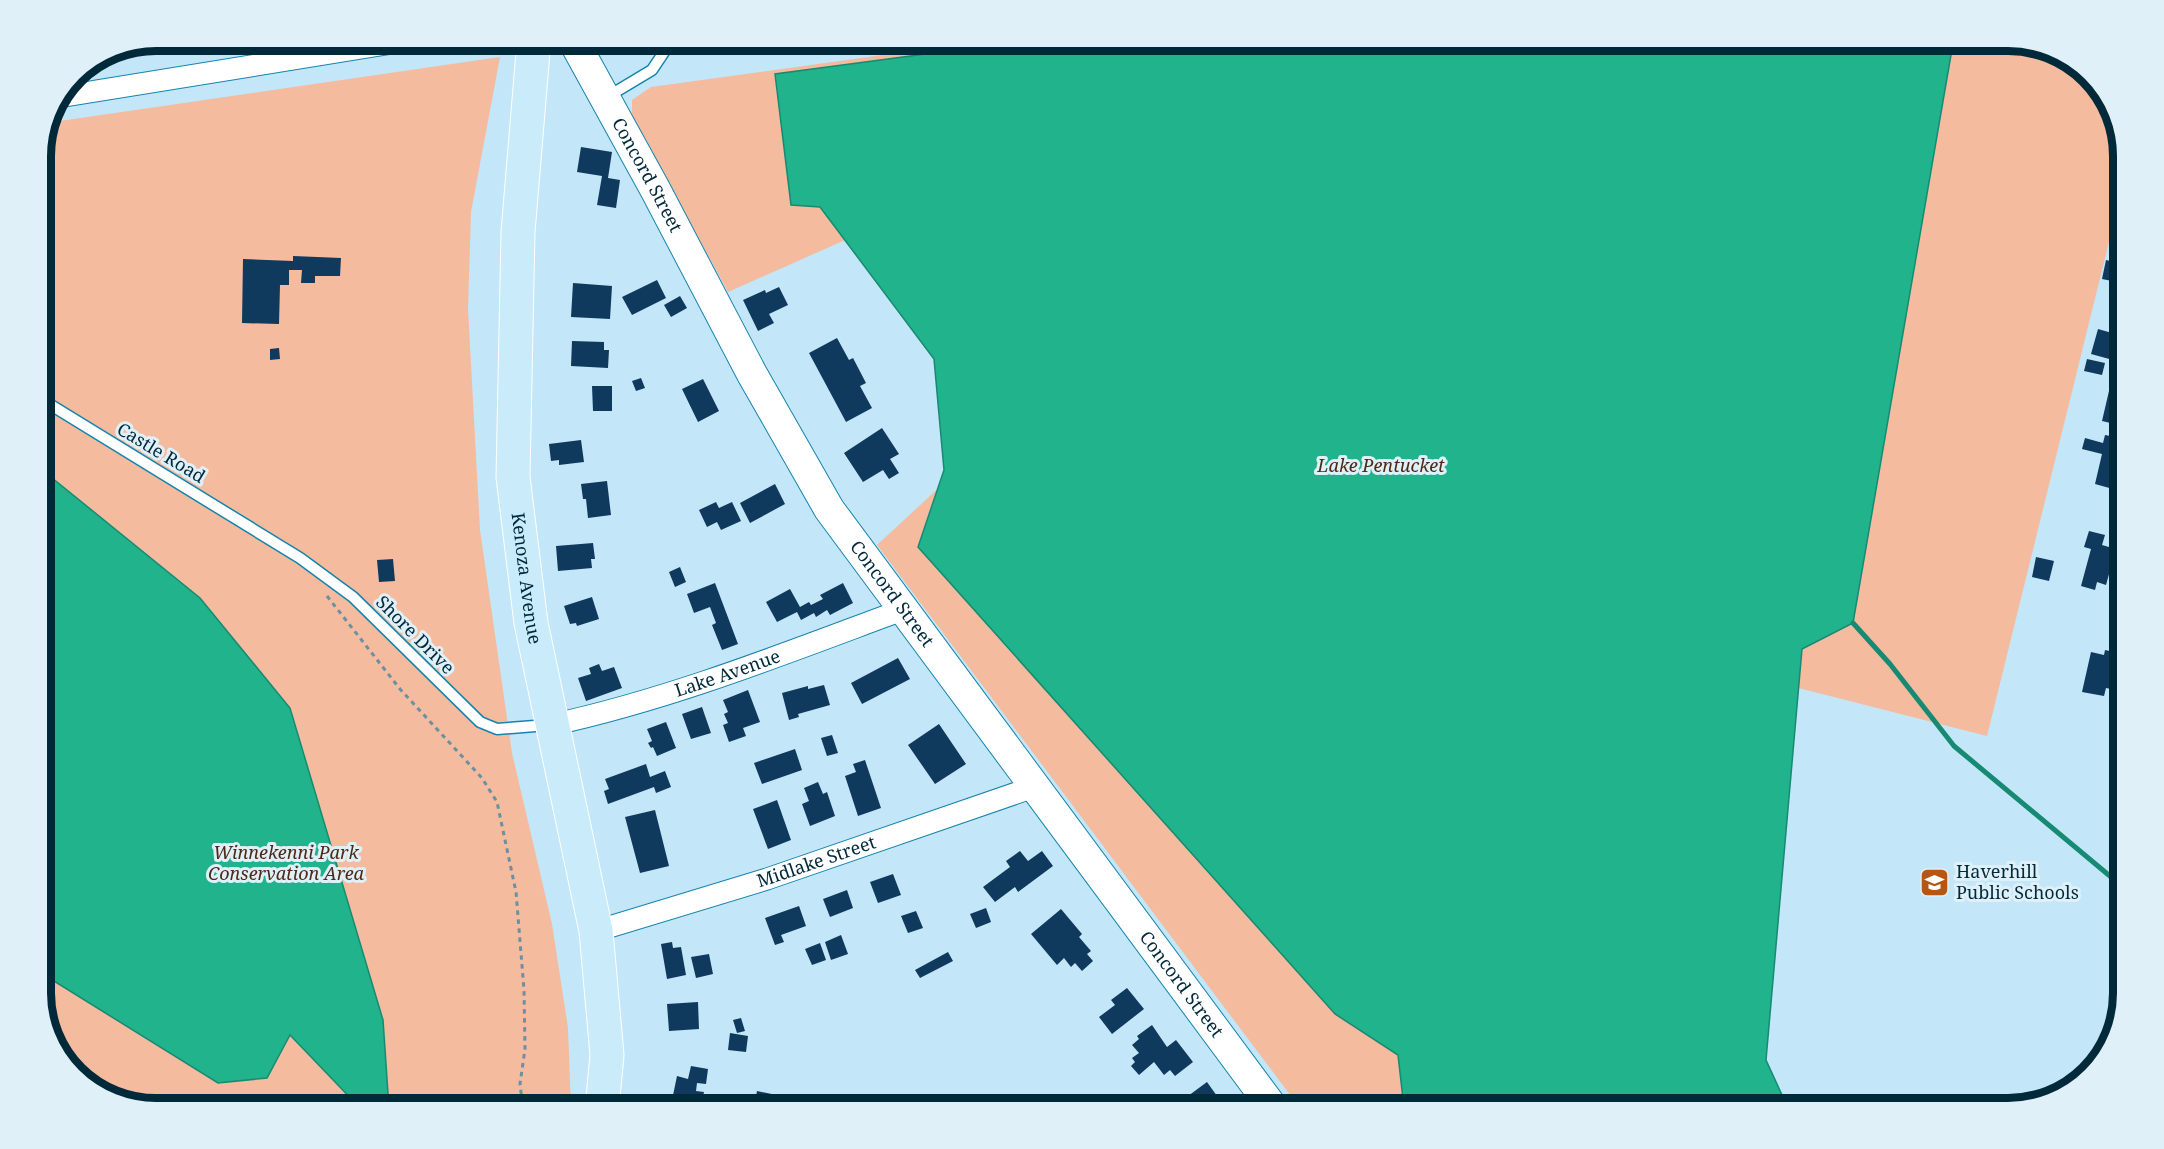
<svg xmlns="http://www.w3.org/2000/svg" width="2164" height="1149" viewBox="0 0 2164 1149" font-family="'Noto Serif',serif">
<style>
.green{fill:#f4bb9e}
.water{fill:#21b38b;stroke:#178a73;stroke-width:1.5}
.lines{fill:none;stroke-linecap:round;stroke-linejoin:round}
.stream{stroke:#178a73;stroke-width:5}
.building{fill:#0f395d}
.lane-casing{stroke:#1385ad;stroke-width:13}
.street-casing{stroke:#1385ad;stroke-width:23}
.secondary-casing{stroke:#1385ad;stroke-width:32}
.primary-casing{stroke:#fff;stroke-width:35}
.path{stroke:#6a90a1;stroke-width:3;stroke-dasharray:4.5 4.5;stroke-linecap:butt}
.lane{stroke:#fff;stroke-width:10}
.street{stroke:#fff;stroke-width:21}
.secondary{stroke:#fff;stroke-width:30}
.primary{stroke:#caebfa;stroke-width:33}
.labels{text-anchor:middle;stroke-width:6;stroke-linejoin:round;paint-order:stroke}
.street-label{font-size:18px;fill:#00293a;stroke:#dff0f9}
.park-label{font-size:18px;font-style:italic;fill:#4e2914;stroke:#dff0f9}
.poi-label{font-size:18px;fill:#00293a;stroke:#dff0f9;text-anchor:start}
.rim{fill:none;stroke:#00293a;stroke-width:8}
</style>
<rect width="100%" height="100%" fill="#c3e6f8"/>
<path class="green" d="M991,40H2008L2060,53L2104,92L2123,149V185L1987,736L1752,676L1757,1108H1300L877,545L957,471L941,353L852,237L728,292L632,117V100L651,87Z
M500,57L471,212L468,309L480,530L512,753L552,924L568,1028L571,1108H156L104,1096L60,1058L41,1001V149L53,122Z"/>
<path class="water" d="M1023,41H1978L1952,49L1853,623L1802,649L1766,1060L1788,1108H1404L1398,1055L1335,1014L918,547L944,470L934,359L820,207L791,205L775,74Z
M41,469L200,598L290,708L383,1020L389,1108H360L290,1035L267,1078L218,1083L41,973Z"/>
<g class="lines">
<path class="stream" d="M1853,623L1890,664L1954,746L2123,887"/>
</g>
<path class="building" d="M581,147L612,152L608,178L620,180L616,208L597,205L602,176L577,172Z
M2118,235L2123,237V245L2115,242Z
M293,256L341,258L340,276H315V283H301L302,270H289V285H280L279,324L242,323L243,259L293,261Z
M2106,260L2123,264L2122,283L2102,279Z
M657,280L666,298L632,315L622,297Z
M573,283L612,286L610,319L571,317Z
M779,287L788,305L769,314L774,323L758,331L743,300L765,290L766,293Z
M680,296L687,308L671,317L664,305Z
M2098,329L2119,335L2113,360L2091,354Z
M2122,334H2123V360L2117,359Z
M837,338L849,360L853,358L866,383L860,386L872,408L846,422L809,353Z
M572,341L604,342V350H609L608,368L571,366Z
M279,348L280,359L270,360V349Z
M2087,359L2105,363L2102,375L2084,371Z
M641,378L645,388L636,391L632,381Z
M2112,378L2123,381V426L2102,421Z
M703,379L719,411L698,422L682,389Z
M592,386H612V411H593Z
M882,428L899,454L890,459L899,473L889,479L883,470L863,482L844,453Z
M2105,435L2121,438L2117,457L2120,458L2113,489L2095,484L2102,454L2082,449L2085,438L2103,443Z
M581,440L584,462L559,465V460L551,461L549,444Z
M607,481L611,515L588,518L586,499H583L581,484Z
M775,484L785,504L750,523L740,503Z
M716,502L719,508L732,502L741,521L721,530L717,522L707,527L699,510Z
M2089,531L2105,535L2102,545L2116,549L2106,585L2097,582L2095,590L2081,586L2091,549L2084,547Z
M593,543L595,559H591L592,568L558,571L556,546Z
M2036,557L2054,561L2049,581L2032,577Z
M393,559L395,581L379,582L377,560Z
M680,567L686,582L675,587L669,572Z
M715,583L738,644L722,650L712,625L716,623L710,607L694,613L687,594Z
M843,583L853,603L830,615L827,610L816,617L814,613L801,620L797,612L777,622L766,602L790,589L800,607L809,602L811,605L823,599L820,595Z
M592,597L599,619L577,626L576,623L570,624L564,606Z
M2105,650L2123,654L2117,681L2114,680L2111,689L2106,688L2104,696L2082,692L2091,652L2104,655Z
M898,658L910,679L862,704L851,683Z
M599,664L602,671L614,667L622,688L586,701L578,678L591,674L589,668Z
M2123,680V707L2116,705Z
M824,685L830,705L798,714L799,717L789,720L782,693L808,686V689Z
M748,690L760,722L743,728L746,736L729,742L723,725L728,723L724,714L728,712L723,700Z
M702,707L711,733L691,739L682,714Z
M666,722L676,748L657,756L653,747L651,748L648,743L652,741L647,729Z
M939,724L966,764L935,784L908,745Z
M832,735L838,753L827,756L821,738Z
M795,749L802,770L762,784L754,763Z
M865,760L881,808L858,816L845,776L856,772L853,764Z
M646,764L650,777L665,771L671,787L656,793L654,787L608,804L604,791L609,789L605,779Z
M818,782L823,794L827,792L835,816L810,826L802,804L809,801L804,788Z
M777,800L791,840L768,849L753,809Z
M655,810L669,866L640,873L625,817Z
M1020,851L1028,861L1042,851L1053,866L1018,892L1015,887L995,902L983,887L1010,867L1006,861Z
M893,874L901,895L878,903L870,882Z
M847,890L853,908L830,917L823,899Z
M799,906L806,926L781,935L784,942L775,945L765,918Z
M986,908L991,922L976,928L970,914Z
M1061,909L1082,934L1079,937L1091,951L1087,954L1093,961L1082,971L1075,963L1071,967L1064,958L1057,965L1031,934Z
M916,911L923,928L908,933L901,916Z
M841,935L848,954L831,960L825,942Z
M672,942L673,948L681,947L686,975L667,979L661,944Z
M820,943L826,960L812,965L805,949Z
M948,952L953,961L920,978L915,970Z
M709,954L713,974L696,978L691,957Z
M1127,988L1144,1009L1112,1034L1099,1017L1115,1005L1111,1000Z
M698,1002L699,1029L669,1031L667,1004Z
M741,1018L745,1031L737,1033L733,1020Z
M1152,1025L1167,1047L1176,1040L1193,1062L1175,1076L1170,1070L1164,1075L1154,1062L1139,1075L1131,1066L1135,1062L1132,1058L1139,1053L1132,1045L1139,1039L1137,1036Z
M730,1033L748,1036L746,1052L728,1050Z
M691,1066L708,1069L706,1084L697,1083L696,1091L704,1092L700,1108L671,1105L677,1076L688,1079Z
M1207,1082L1222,1103L1214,1108H1197L1188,1096Z
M757,1091L796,1099L794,1107L799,1108H746L748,1099L755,1101Z"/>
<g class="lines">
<defs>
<path id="lane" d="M607,97L652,70L672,40
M41,399L300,558L353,597L480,722L497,729L548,725"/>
<g id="street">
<path d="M65,96L411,40"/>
<path id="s1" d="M551,725C671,699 786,653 902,610"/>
<path id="s2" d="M596,931L767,879L1034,787"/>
</g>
<g id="secondary">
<path id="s3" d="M573,40L655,189L752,374L829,509L1273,1108"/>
</g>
<g id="primary">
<path id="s4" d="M534,40L518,232L513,477L531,623L596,931L607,1055L602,1108"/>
</g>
</defs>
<use href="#lane" class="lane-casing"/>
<use href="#street" class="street-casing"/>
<use href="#secondary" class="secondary-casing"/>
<use href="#primary" class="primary-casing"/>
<path class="path" d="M327,596L400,689L482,778L497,802L516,892L524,990L525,1049L520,1084L523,1108"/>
<use href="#lane" class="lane"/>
<use href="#street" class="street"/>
<use href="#secondary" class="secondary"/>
<use href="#primary" class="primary"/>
</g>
<defs>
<symbol id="school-square" viewBox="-11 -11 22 22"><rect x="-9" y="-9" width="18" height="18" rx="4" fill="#b75613" stroke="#dff0f9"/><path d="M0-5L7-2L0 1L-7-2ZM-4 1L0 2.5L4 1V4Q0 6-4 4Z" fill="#fff"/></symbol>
</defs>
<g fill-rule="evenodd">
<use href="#school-square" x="1918" y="866" width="33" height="33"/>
</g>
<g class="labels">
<g class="street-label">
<text dy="6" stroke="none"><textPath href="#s3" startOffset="154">Concord Street</textPath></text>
<text transform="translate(161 453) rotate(31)" y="6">Castle Road</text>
<text dy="6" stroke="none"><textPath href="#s4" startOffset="540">Kenoza Avenue</textPath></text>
<text dy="6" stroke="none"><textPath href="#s3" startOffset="640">Concord Street</textPath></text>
<text transform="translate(415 635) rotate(45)" y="6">Shore Drive</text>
<text dy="6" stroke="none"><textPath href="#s1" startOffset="184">Lake Avenue</textPath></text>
<text dy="6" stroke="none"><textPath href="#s2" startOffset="231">Midlake Street</textPath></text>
<text dy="6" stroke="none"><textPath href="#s3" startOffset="1126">Concord Street</textPath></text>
</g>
<g class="park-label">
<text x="1381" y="472">Lake Pentucket</text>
<text x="286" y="859">Winnekenni Park<tspan x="286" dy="21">Conservation Area</tspan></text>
</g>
<g class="poi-label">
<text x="1956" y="878">Haverhill<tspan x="1956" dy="21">Public Schools</tspan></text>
</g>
</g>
<path d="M0 0H2164V1149H0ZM156 51H2008A105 105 0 0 1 2113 156V993A105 105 0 0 1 2008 1098H156A105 105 0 0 1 51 993V156A105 105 0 0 1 156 51Z" fill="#dff0f9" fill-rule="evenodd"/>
<path class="rim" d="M156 51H2008A105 105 0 0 1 2113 156V993A105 105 0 0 1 2008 1098H156A105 105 0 0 1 51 993V156A105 105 0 0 1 156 51Z"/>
</svg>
